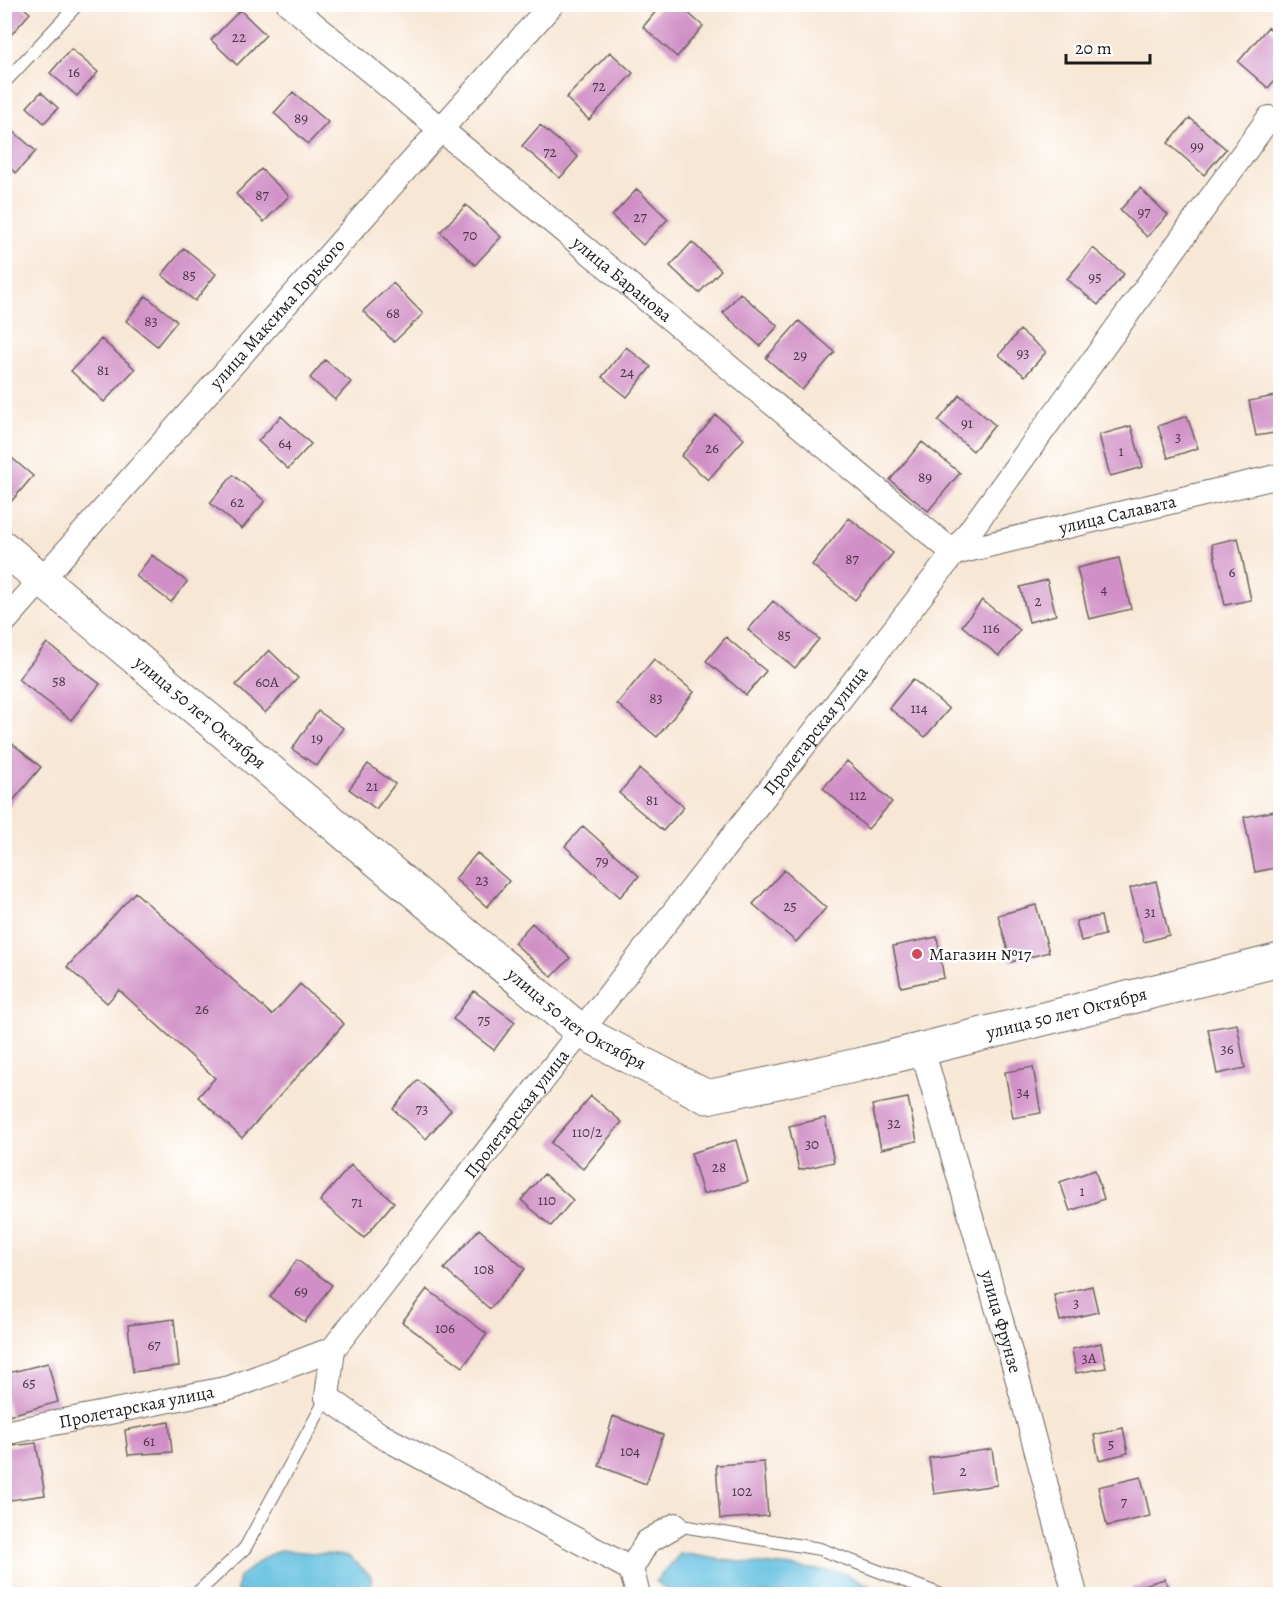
<svg xmlns="http://www.w3.org/2000/svg" width="1285" height="1599" viewBox="0 0 1285 1599" font-family="Alegreya,serif">
<style>
.water{fill:#62c0e0;stroke:#3f6e7e;stroke-width:1.5}
.building{fill:#d08fc6}
.lines{fill:none;stroke-linecap:round;stroke-linejoin:round}
.lane-casing{stroke:#69635c;stroke-width:14}
.street-casing{stroke:#69635c;stroke-width:26}
.secondary-casing{stroke:#69635c;stroke-width:35}
.lane{stroke:#fff;stroke-width:12}
.street{stroke:#fff;stroke-width:24}
.secondary{stroke:#fff;stroke-width:33}
.poi-dot{fill:#d1495b;stroke:#fff;stroke-width:2}
.labels{text-anchor:middle;stroke-width:4.5;stroke-linejoin:round;paint-order:stroke}
.number-label{font-size:15px;fill:#493946}
.street-label{font-size:18px;fill:#1c1c1c;stroke:#fff}
.poi-label{font-size:18px;fill:#1c1c1c;stroke:#fff;text-anchor:start}
</style>
<rect width="100%" height="100%" fill="#fff"/>
<filter id="ink" filterUnits="userSpaceOnUse"><feTurbulence type="fractalNoise" baseFrequency=".0167" numOctaves="2"/><feDisplacementMap in="SourceGraphic" scale="12" xChannelSelector="R" yChannelSelector="G"/><feConvolveMatrix kernelMatrix="1 2 1 2 8 2 1 2 1" color-interpolation-filters="sRGB"/></filter>
<filter id="wash" filterUnits="userSpaceOnUse"><feTurbulence type="fractalNoise" baseFrequency=".008" numOctaves="4" result="noise"/><feDisplacementMap in="SourceGraphic" scale="24" xChannelSelector="R" yChannelSelector="G"/><feGaussianBlur stdDeviation="1.35" result="paint"/><feColorMatrix in="noise" values="0 0 0 0 0 0 0 0 0 0 0 0 0 0 0 0 0 1.4 0 .05"/><feComposite in="paint" operator="in"/></filter>
<g filter="url(#wash)">
<rect width="100%" height="100%" fill="#f7e7d4"/>
<path class="water" d="M280,1550L348,1556L371,1576L372,1594L273,1592L271,1594H236L239,1577L265,1557Z
M681,1553L722,1560L841,1572L887,1594H672L656,1581Z"/>
<g id="blocks">
<path class="building" d="M4,4H19L30,13L4,43Z
M662,4H678L703,26L677,57L643,27Z
M240,10L266,35L237,65L211,40Z
M1268,27L1280,37V74L1268,88L1238,62Z
M71,49L98,72L77,96L50,73Z
M610,52L633,73L589,120L566,98Z
M41,92L58,108L44,123L27,107Z
M293,92L328,122L308,144L274,113Z
M1190,118L1226,149L1204,175L1168,143Z
M6,125L36,151L16,173L4,163Z
M540,125L578,157L560,178L522,146Z
M261,169L289,196L264,222L236,194Z
M1140,188L1168,215L1147,237L1120,210Z
M637,189L668,219L643,245L612,216Z
M466,205L501,237L475,265L440,232Z
M692,242L721,270L699,293L670,266Z
M184,248L216,274L195,301L162,275Z
M1093,248L1124,274L1098,305L1067,279Z
M393,283L423,314L394,342L363,311Z
M740,293L778,326L760,346L723,313Z
M146,296L177,321L157,346L126,321Z
M799,321L835,352L802,390L766,358Z
M1020,330L1046,352L1025,376L999,355Z
M101,339L135,369L104,402L71,371Z
M626,347L651,367L627,397L602,377Z
M325,360L351,382L335,400L310,378Z
M960,395L995,425L973,451L938,421Z
M1280,395V432L1256,436L1249,401Z
M716,415L744,439L708,480L681,456Z
M281,416L311,444L288,469L258,441Z
M1187,416L1198,448L1168,458L1158,426Z
M1131,426L1143,467L1110,476L1099,435Z
M922,442L960,473L928,511L890,480Z
M6,453L33,476L4,510V455Z
M233,475L265,501L242,529L210,503Z
M849,518L893,553L855,600L812,565Z
M1238,538L1251,600L1225,605L1212,544Z
M152,555L187,582L171,602L136,576Z
M1119,558L1131,609L1089,619L1077,568Z
M1047,580L1056,615L1029,622L1020,587Z
M982,600L1020,630L999,656L962,626Z
M773,601L819,639L795,668L748,630Z
M726,637L766,671L746,695L706,661Z
M47,643L100,684L71,720L18,679Z
M269,650L298,678L265,713L236,685Z
M654,659L694,692L657,737L617,704Z
M913,679L949,709L925,737L889,708Z
M318,711L343,728L317,766L292,749Z
M4,737L41,767L8,807L4,804Z
M847,761L892,802L868,829L823,788Z
M368,764L395,784L376,809L349,789Z
M640,769L684,807L663,831L619,793Z
M1280,810V867L1255,872L1244,817Z
M583,826L639,876L620,897L565,846Z
M477,853L509,881L487,907L455,879Z
M784,870L826,908L796,942L753,904Z
M1156,881L1169,935L1144,942L1130,888Z
M135,892L272,1015L300,984L344,1024L242,1138L198,1097L215,1078L119,990L107,1003L67,967Z
M1036,905L1049,952L1011,962L998,915Z
M1101,916L1105,935L1081,941L1076,921Z
M532,923L570,958L552,977L514,943Z
M937,937L944,978L901,987L893,946Z
M474,991L515,1022L494,1050L453,1019Z
M1237,1024L1245,1068L1217,1074L1208,1029Z
M1033,1067L1041,1113L1013,1118L1005,1072Z
M418,1080L451,1110L426,1139L393,1109Z
M591,1096L622,1122L583,1169L551,1143Z
M908,1098L917,1141L881,1149L872,1105Z
M825,1118L834,1162L799,1170L789,1126Z
M736,1140L748,1182L703,1194L691,1153Z
M351,1165L394,1202L364,1238L320,1201Z
M1095,1170L1104,1199L1070,1211L1060,1182Z
M544,1174L573,1200L551,1226L521,1200Z
M479,1229L525,1269L490,1309L444,1269Z
M297,1260L332,1285L305,1322L270,1297Z
M1092,1286L1098,1312L1060,1321L1054,1295Z
M427,1289L487,1334L463,1367L402,1322Z
M174,1319L179,1366L133,1372L128,1325Z
M1101,1343L1106,1368L1076,1373L1072,1349Z
M48,1363L58,1402L10,1415L4,1392V1374Z
M613,1416L663,1435L646,1484L599,1466Z
M169,1422L172,1452L128,1455L125,1430Z
M1123,1428L1128,1453L1099,1460L1094,1435Z
M36,1443L45,1495L4,1501V1447Z
M992,1449L997,1485L934,1494L929,1458Z
M764,1462L768,1516L720,1519L716,1465Z
M1141,1477L1150,1516L1107,1526L1098,1487Z
M1165,1579L1170,1594H1133L1131,1588Z"/>
</g>
</g>
<g filter="url(#ink)">
<use href="#blocks" fill-opacity="0" stroke="#69635c" stroke-width="1.5"/>
<g class="lines">
<defs>
<path id="lane" d="M4,83L78,4
M676,1525L820,1549L939,1594
M196,1594L245,1548L327,1397"/>
<g id="street">
<path id="s1" d="M289,4L954,553"/>
<path id="s2" d="M954,553L1280,476"/>
<path id="s3" d="M4,622L552,4"/>
<path id="s4" d="M922,1049L1013,1362L1075,1594"/>
<path d="M333,1349L327,1397L380,1435L631,1569"/>
<path id="s5" d="M4,1433L230,1388L333,1349L954,553L1269,118"/>
<path d="M638,1594L631,1569L647,1542L676,1525"/>
</g>
<g id="secondary">
<path id="s6" d="M4,548L582,1032L707,1097L858,1065L1280,960"/>
</g>
</defs>
<use href="#lane" class="lane-casing"/>
<use href="#street" class="street-casing"/>
<use href="#secondary" class="secondary-casing"/>
<use href="#lane" class="lane"/>
<use href="#street" class="street"/>
<use href="#secondary" class="secondary"/>
</g>
</g>
<circle class="poi-dot" cx="917" cy="954" r="6"/>
<g class="labels">
<g class="number-label">
<text x="239" y="42">22</text>
<text x="74" y="77">16</text>
<text x="599" y="91">72</text>
<text x="301" y="123">89</text>
<text x="1197" y="151">99</text>
<text x="550" y="157">72</text>
<text x="262" y="200">87</text>
<text x="1144" y="217">97</text>
<text x="640" y="222">27</text>
<text x="470" y="240">70</text>
<text x="189" y="280">85</text>
<text x="1095" y="282">95</text>
<text x="393" y="318">68</text>
<text x="151" y="326">83</text>
<text x="1023" y="358">93</text>
<text x="800" y="360">29</text>
<text x="103" y="375">81</text>
<text x="627" y="377">24</text>
<text x="967" y="428">91</text>
<text x="1178" y="442">3</text>
<text x="285" y="448">64</text>
<text x="712" y="453">26</text>
<text x="1121" y="456">1</text>
<text x="925" y="482">89</text>
<text x="237" y="507">62</text>
<text x="852" y="564">87</text>
<text x="1232" y="577">6</text>
<text x="1104" y="594">4</text>
<text x="1038" y="606">2</text>
<text x="991" y="633">116</text>
<text x="784" y="640">85</text>
<text x="59" y="686">58</text>
<text x="267" y="687">60А</text>
<text x="656" y="703">83</text>
<text x="919" y="713">114</text>
<text x="317" y="743">19</text>
<text x="372" y="791">21</text>
<text x="858" y="800">112</text>
<text x="652" y="805">81</text>
<text x="602" y="866">79</text>
<text x="482" y="885">23</text>
<text x="790" y="911">25</text>
<text x="1150" y="917">31</text>
<text x="202" y="1014">26</text>
<text x="484" y="1025">75</text>
<text x="1227" y="1054">36</text>
<text x="1023" y="1097">34</text>
<text x="422" y="1114">73</text>
<text x="894" y="1128">32</text>
<text x="587" y="1137">110/2</text>
<text x="812" y="1149">30</text>
<text x="719" y="1172">28</text>
<text x="1082" y="1196">1</text>
<text x="547" y="1205">110</text>
<text x="357" y="1207">71</text>
<text x="484" y="1274">108</text>
<text x="301" y="1296">69</text>
<text x="1076" y="1308">3</text>
<text x="445" y="1333">106</text>
<text x="154" y="1350">67</text>
<text x="1089" y="1363">3А</text>
<text x="29" y="1388">65</text>
<text x="149" y="1446">61</text>
<text x="1111" y="1449">5</text>
<text x="630" y="1456">104</text>
<text x="963" y="1476">2</text>
<text x="742" y="1496">102</text>
<text x="1124" y="1507">7</text>
</g>
<g class="street-label">
<text dy="6" stroke="none"><textPath href="#s1" startOffset="432">улица Баранова</textPath></text>
<text dy="6" stroke="none"><textPath href="#s3" startOffset="412">улица Максима Горького</textPath></text>
<text dy="6" stroke="none"><textPath href="#s2" startOffset="168">улица Салавата</textPath></text>
<text dy="6" stroke="none"><textPath href="#s6" startOffset="256">улица 50 лет Октября</textPath></text>
<text dy="6" stroke="none"><textPath href="#s5" startOffset="1125">Пролетарская улица</textPath></text>
<text dy="6" stroke="none"><textPath href="#s6" startOffset="1264">улица 50 лет Октября</textPath></text>
<text dy="6" stroke="none"><textPath href="#s6" startOffset="742">улица 50 лет Октября</textPath></text>
<text dy="6" stroke="none"><textPath href="#s5" startOffset="639">Пролетарская улица</textPath></text>
<text dy="6" stroke="none"><textPath href="#s4" startOffset="284">улица Фрунзе</textPath></text>
<text dy="6" stroke="none"><textPath href="#s5" startOffset="135">Пролетарская улица</textPath></text>
</g>
<g class="poi-label">
<text x="929" y="960">Магазин №17</text>
</g>
</g>
<rect width="1285" height="1599" fill="none" stroke="#fff" stroke-width="24"/>
<path d="M1066 54v9h84v-9" fill="none" stroke="#1c1c1c" stroke-width="3"/>
<text x="1075" y="54" font-size="18" fill="#1c1c1c" stroke="#ffffff" stroke-width="4.5" paint-order="stroke">20 m</text>
</svg>
